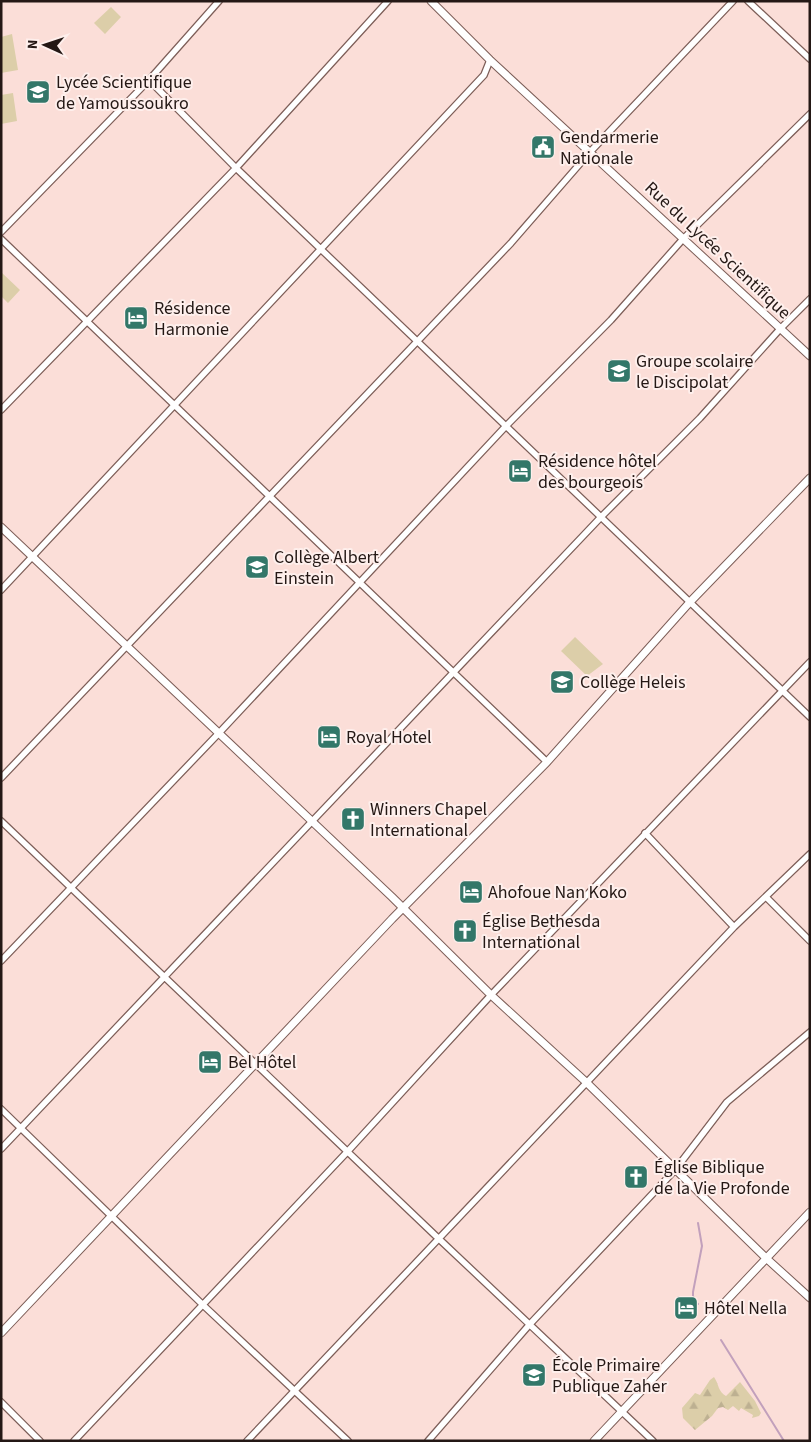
<svg xmlns="http://www.w3.org/2000/svg" width="811" height="1442" viewBox="0 0 811 1442" font-family="'Source Sans 3',sans-serif">
<style>
.forest{fill:url(#forest-firs)}
.garden{fill:#dccea9}
.lines{fill:none;stroke-linecap:round;stroke-linejoin:round}
.stream{stroke:#c2a0bc;stroke-width:2}
.minor-casing{stroke:#7d5e58;stroke-width:8}
.tertiary-casing{stroke:#7d5e58;stroke-width:9}
.minor{stroke:#fff;stroke-width:5.5}
.tertiary{stroke:#fff;stroke-width:7}
.labels{text-anchor:middle;stroke-width:4;stroke-linejoin:round;paint-order:stroke}
.poi-label{font-size:18px;fill:#241815;stroke:#feefec;text-anchor:start}
.street-label{font-size:18px;fill:#241815;stroke:#feefec}
</style>
<defs>
<pattern id="forest-firs" width="22" height="20" patternUnits="userSpaceOnUse" patternTransform="scale(1.25)"><rect width="22" height="20" fill="#dccea9"/><path d="M5 1l3.5 6h-7zM16 11l3.5 6h-7z" fill="#bdb091"/></pattern>
</defs>
<rect width="100%" height="100%" fill="#fbded8"/>
<path class="forest" d="M714,1377C719,1384 718,1392 726,1396L740,1382L755,1401L761,1413L759,1416L752,1418L753,1415L741,1408L739,1411L733,1406L728,1410L723,1407L718,1408L712,1416L695,1430L683,1418L682,1408L695,1393L700,1395L710,1380Z"/>
<path class="garden" d="M111,7L121,17L105,34L94,23Z
M12,34L18,70L1,73V37Z
M13,93L17,121L1,124V95Z
M1,272L20,290L8,303L1,296Z
M575,637L603,664L587,676L561,651Z"/>
<g class="lines">
<path class="stream" d="M698,1223L702,1246L693,1292V1299L698,1304
M721,1340L784,1441"/>
<defs>
<path id="minor" d="M748,1L810,59
M149,80L236,168L810,717
M1,232L149,80L219,1
M1,239L547,762
M1,410L236,168L388,1
M1,590L484,75L490,60
M1,778L511,243L591,151L733,1
M1,821L438,1238L653,1441
M645,833L734,927
M766,897L810,941
M1,961L219,733L506,426L611,320L683,239L810,114
M1,1109L203,1305L348,1441
M1,1149L601,517L700,418L780,329L810,299
M1,1402L40,1441
M74,1441L348,1151L491,995L810,662
M247,1441L734,927L810,854
M428,1441L530,1324L675,1170L727,1102L810,1032"/>
<path id="tertiary" d="M431,1L490,60L810,356
M1,527L392,897L491,995L586,1082L766,1258L810,1298
M1,1333L392,919L547,762L690,602L810,478
M594,1441L810,1212"/>
</defs>
<use href="#minor" class="minor-casing"/>
<use href="#tertiary" class="tertiary-casing"/>
<use href="#minor" class="minor"/>
<use href="#tertiary" class="tertiary"/>
</g>
<defs>
<symbol id="school-square" viewBox="-11 -11 22 22"><rect x="-9" y="-9" width="18" height="18" rx="4" fill="#337769" stroke="#feefec"/><path d="M0-5L7-2L0 1L-7-2ZM-4 1L0 2.5L4 1V4Q0 6-4 4Z" fill="#fff"/></symbol>
<symbol id="civic-square" viewBox="-11 -11 22 22"><rect x="-9" y="-9" width="18" height="18" rx="4" fill="#337769" stroke="#feefec"/><path d="M-.6-6.5H3V-4.5H.6V-3L4-1V1h2V6H-6V1h2V-1L-.6-3ZM-1.2 2.5V6h2.4V2.5Z" fill="#fff"/></symbol>
<symbol id="hotel-square" viewBox="-11 -11 22 22"><rect x="-9" y="-9" width="18" height="18" rx="4" fill="#337769" stroke="#feefec"/><path d="M-6-4.5h1.5V1H6V5H4.5V3h-9V5H-6ZM-4 0a1.8 1.8 0 1 1 3.6 0ZM.5 0V-2.5h3Q6-2.5 6 0Z" fill="#fff"/></symbol>
<symbol id="church-square" viewBox="-11 -11 22 22"><rect x="-9" y="-9" width="18" height="18" rx="4" fill="#337769" stroke="#feefec"/><path d="M-1.2-6h2.4v3.5h3.3v2.4h-3.3V6h-2.4V-.1h-3.3v-2.4h3.3Z" fill="#fff"/></symbol>
</defs>
<g fill-rule="evenodd">
<use href="#school-square" x="24" y="78" width="28" height="28"/>
<use href="#civic-square" x="529" y="133" width="28" height="28"/>
<use href="#hotel-square" x="122" y="304" width="28" height="28"/>
<use href="#school-square" x="605" y="357" width="28" height="28"/>
<use href="#hotel-square" x="506" y="457" width="28" height="28"/>
<use href="#school-square" x="243" y="553" width="28" height="28"/>
<use href="#school-square" x="548" y="668" width="28" height="28"/>
<use href="#hotel-square" x="315" y="723" width="28" height="28"/>
<use href="#church-square" x="339" y="805" width="28" height="28"/>
<use href="#hotel-square" x="457" y="878" width="28" height="28"/>
<use href="#church-square" x="451" y="917" width="28" height="28"/>
<use href="#hotel-square" x="196" y="1048" width="28" height="28"/>
<use href="#church-square" x="622" y="1163" width="28" height="28"/>
<use href="#hotel-square" x="672" y="1294" width="28" height="28"/>
<use href="#school-square" x="520" y="1361" width="28" height="28"/>
</g>
<g class="labels">
<g class="poi-label">
<text x="56" y="88">Lycée Scientifique<tspan x="56" dy="21">de Yamoussoukro</tspan></text>
<text x="560" y="143">Gendarmerie<tspan x="560" dy="21">Nationale</tspan></text>
<text x="154" y="314">Résidence<tspan x="154" dy="21">Harmonie</tspan></text>
<text x="636" y="367">Groupe scolaire<tspan x="636" dy="21">le Discipolat</tspan></text>
<text x="538" y="467">Résidence hôtel<tspan x="538" dy="21">des bourgeois</tspan></text>
<text x="274" y="563">Collège Albert<tspan x="274" dy="21">Einstein</tspan></text>
<text x="580" y="688">Collège Heleis</text>
<text x="346" y="743">Royal Hotel</text>
<text x="370" y="815">Winners Chapel<tspan x="370" dy="21">International</tspan></text>
<text x="488" y="898">Ahofoue Nan Koko</text>
<text x="482" y="927">Église Bethesda<tspan x="482" dy="21">International</tspan></text>
<text x="228" y="1068">Bel Hôtel</text>
<text x="654" y="1173">Église Biblique<tspan x="654" dy="21">de la Vie Profonde</tspan></text>
<text x="704" y="1314">Hôtel Nella</text>
<text x="552" y="1371">École Primaire<tspan x="552" dy="21">Publique Zaher</tspan></text>
</g>
<g class="street-label">
<text transform="translate(718 250) rotate(43)" y="6">Rue du Lycée Scientifique</text>
</g>
</g>
<rect width="811" height="1442" fill="none" stroke="#241815" stroke-width="5"/>
<g transform="translate(45 45) rotate(273)" stroke="#feefec" stroke-width="4" paint-order="stroke">
<path d="M0-4L9 19L0 12L-9 19Z" fill="#241815"/>
<text y="-8" font-size="14" font-weight="bold" text-anchor="middle" fill="#241815">N</text>
</g>
</svg>
